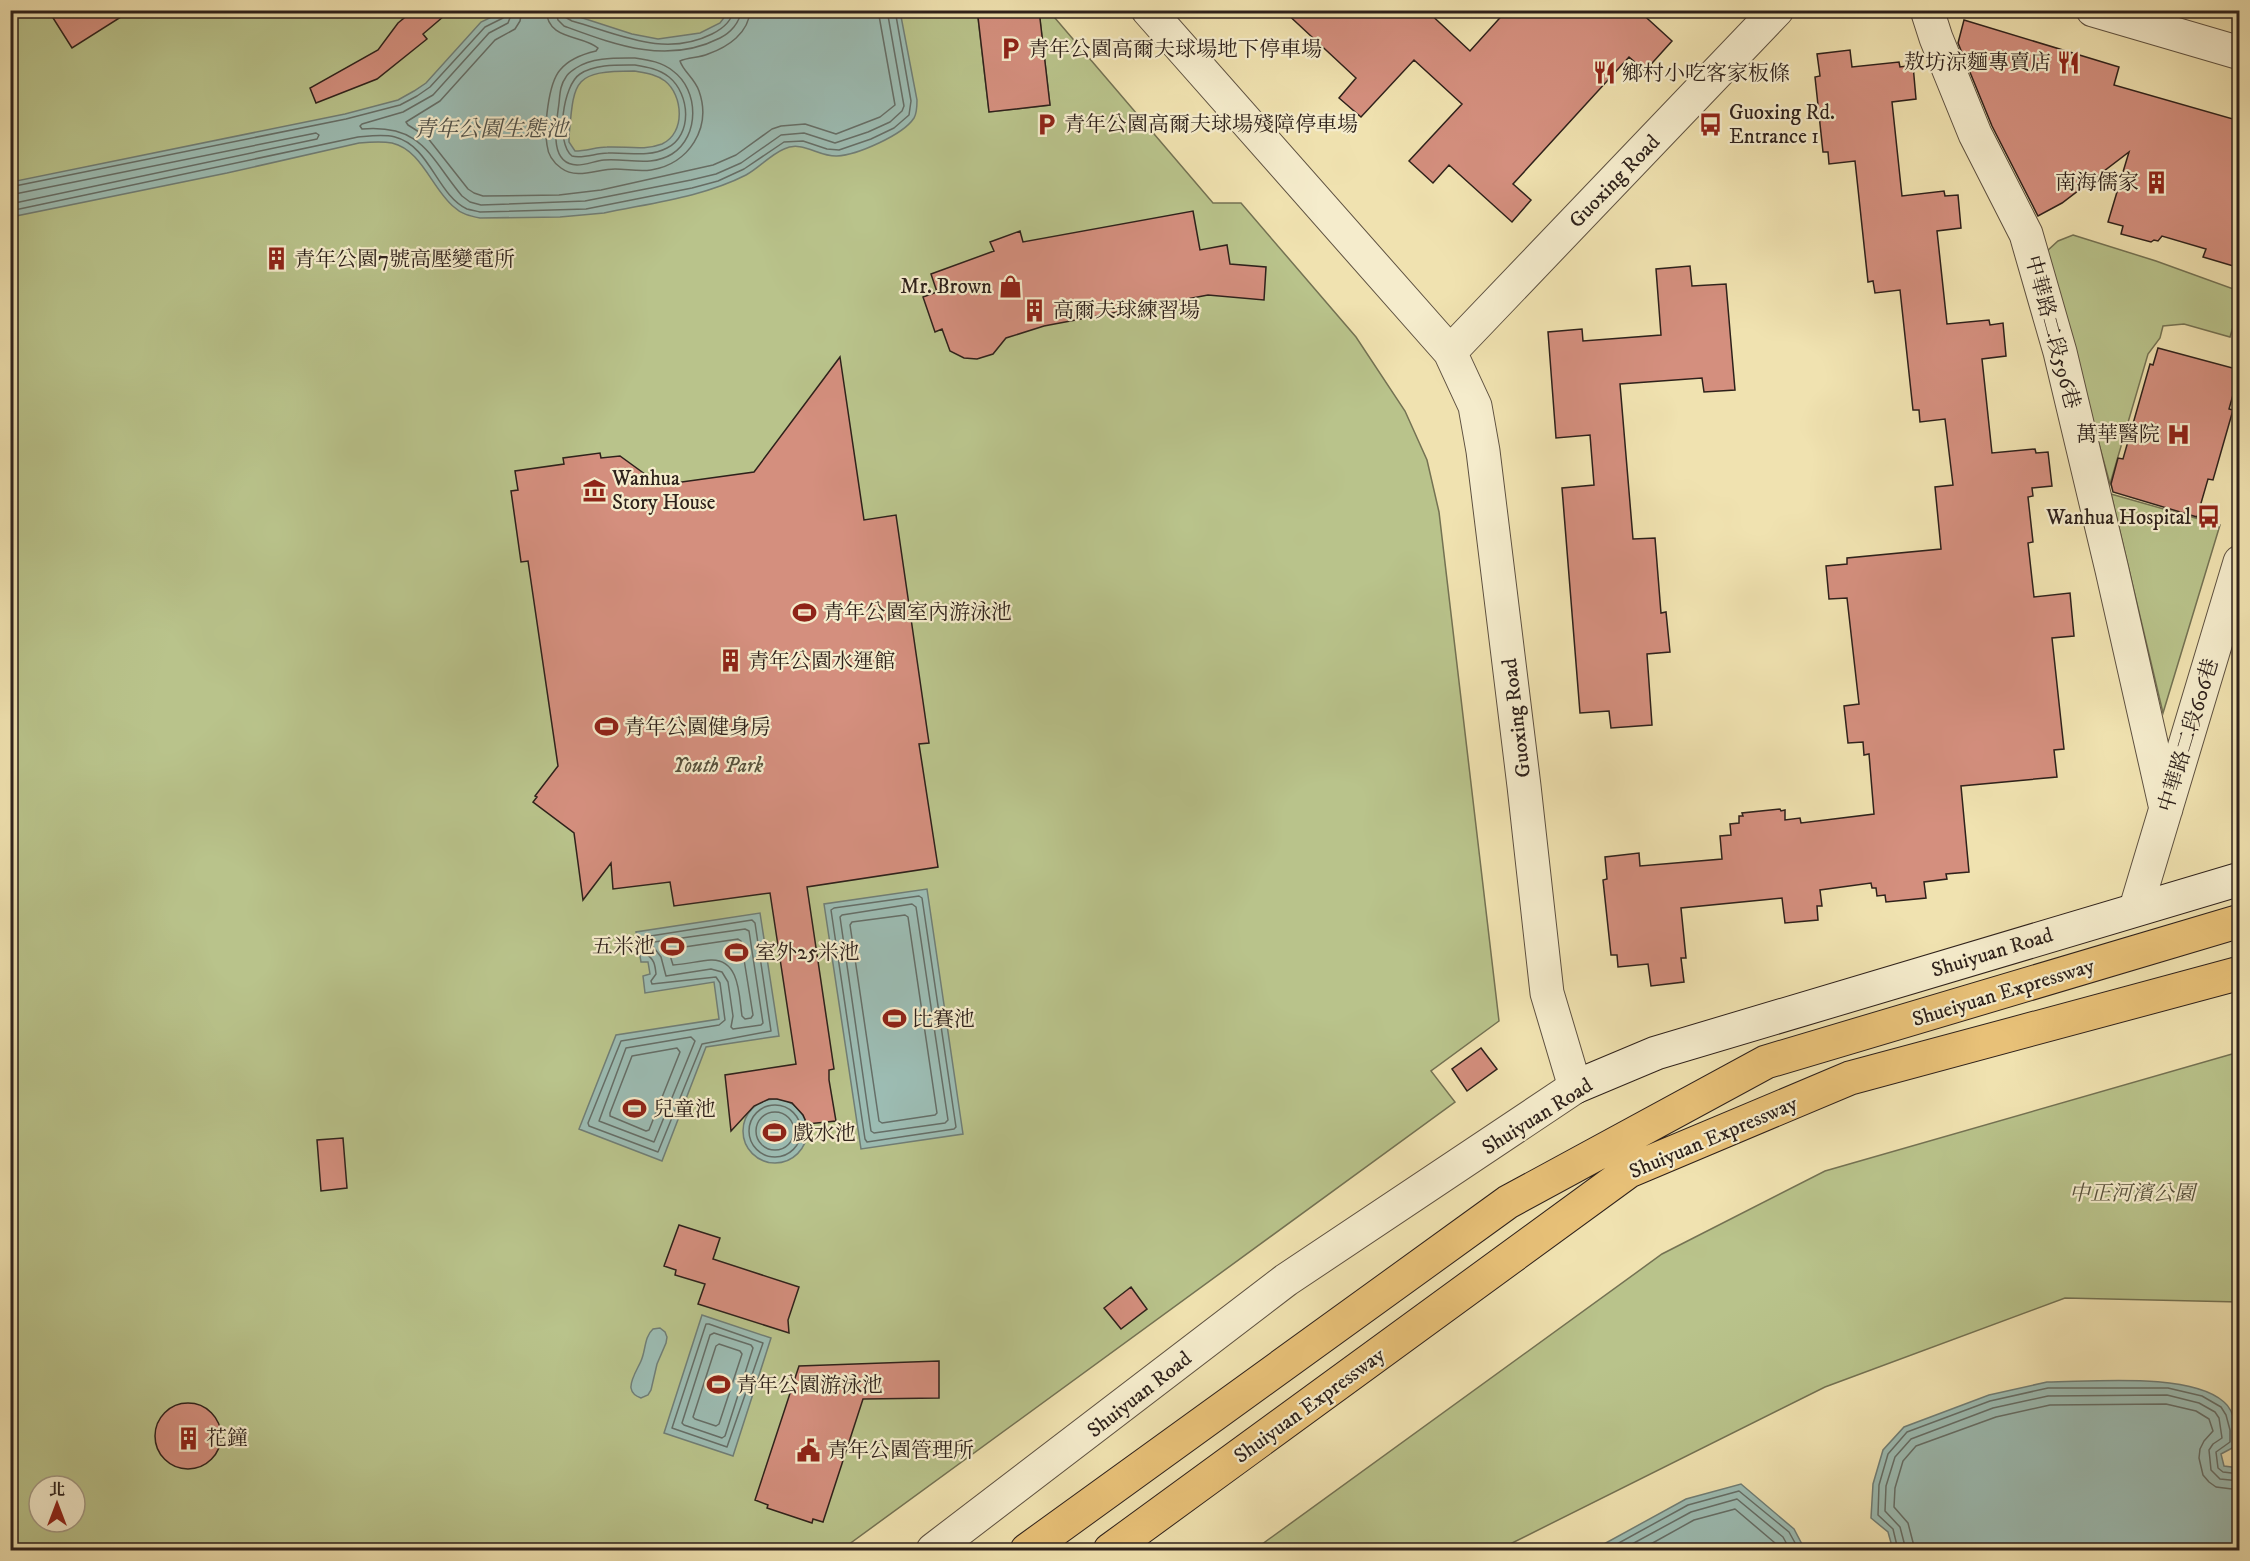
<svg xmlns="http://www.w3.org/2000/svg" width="2250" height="1561" viewBox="0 0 2250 1561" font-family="'IM FELL DW Pica','Noto Serif TC',serif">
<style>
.green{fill:#b9c38b;stroke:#747253;stroke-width:1.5;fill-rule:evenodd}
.water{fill:#9cbcb3;stroke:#707e76;stroke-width:1.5;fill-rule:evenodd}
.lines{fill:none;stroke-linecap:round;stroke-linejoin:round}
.shore{stroke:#656e67;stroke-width:1.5}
.building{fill:#d48f7e;stroke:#2e211b;stroke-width:1.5}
.minor-casing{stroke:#5e5140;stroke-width:35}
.tertiary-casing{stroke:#5e5140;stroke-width:35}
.secondary-casing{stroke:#2e211b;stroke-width:35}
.trunk-casing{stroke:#2e211b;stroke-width:35}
.minor{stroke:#f5eccc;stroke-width:33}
.tertiary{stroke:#f5eccc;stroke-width:33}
.secondary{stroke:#f5eccc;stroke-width:33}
.trunk{stroke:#e8c178;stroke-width:33}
.labels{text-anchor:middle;stroke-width:4.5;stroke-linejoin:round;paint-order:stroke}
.poi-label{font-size:21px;fill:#2e211b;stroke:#f5eccc;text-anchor:start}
.street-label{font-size:21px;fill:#2e211b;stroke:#f5eccc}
.park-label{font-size:21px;font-style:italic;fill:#58523d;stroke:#f5eccc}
.water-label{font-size:22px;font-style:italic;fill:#4f5049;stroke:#f5eccc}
</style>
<rect width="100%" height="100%" fill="#f0e2b0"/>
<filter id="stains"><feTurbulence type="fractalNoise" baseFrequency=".00333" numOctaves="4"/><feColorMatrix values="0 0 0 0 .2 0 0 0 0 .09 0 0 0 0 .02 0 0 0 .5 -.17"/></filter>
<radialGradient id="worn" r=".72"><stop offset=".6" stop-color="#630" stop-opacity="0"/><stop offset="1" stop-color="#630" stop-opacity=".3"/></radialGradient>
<path class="green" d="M11,11H984L985,16L978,18L989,112L1050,105L1039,11H1049L1213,203H1241L1356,337L1405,411L1427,460L1439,512L1499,1021L1431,1071L1455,1102L841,1550H11ZM39,1486H75V1522H39Z
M2073,235L2156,261L2239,291V326L2234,324L2230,337L2184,324L2163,326L2160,338L2148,354L2110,484L2046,252L2058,241Z
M2111,494L2220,525L2163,713Z
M2239,1052V1302L2065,1298L1825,1387L1498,1550H1254L1662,1254L1825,1171Z"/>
<path class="water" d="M504,11H561L632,34L658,39L700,33L720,23L729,11H900L917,100C917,106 917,113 914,118C903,135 857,155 837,156C819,157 802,140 784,149C770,155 759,168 746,175C703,197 651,203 604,213L560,217L480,218C470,216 461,214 454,207C432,189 422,150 392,143C381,141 370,142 359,143L227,173L11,217V182L345,114L398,100L414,91L426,83L481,22ZM634,71C645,73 656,74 665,81C683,95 686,133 662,144C644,151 626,146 607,147C597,147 586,151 575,151L569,142V136C574,80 573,71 634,71Z
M927,889L963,1134L861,1149L824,904Z
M760,913L779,1036L706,1047L662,1161L579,1129L616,1035L719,1019L714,982L645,993L643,976L650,974L648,962H641L636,932Z
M743 1131a32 32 0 1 1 64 0a32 32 0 1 1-64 0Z
M702,1315L771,1338L733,1456L664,1433Z
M660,1328L665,1332L667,1337L666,1343L657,1364L651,1390L648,1395L641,1398C636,1396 632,1394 631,1388C630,1380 638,1368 641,1361C646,1350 644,1337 653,1329Z
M2047,1382C2092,1382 2190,1372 2224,1402C2236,1412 2236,1431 2236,1446L2221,1454L2224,1466L2239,1468V1550H1893L1888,1532L1871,1518L1873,1484L1883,1450L1904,1427L1989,1395Z
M1741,1484L1794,1529L1805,1550H1593L1686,1499Z"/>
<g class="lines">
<path class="shore" d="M513,10L508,23L489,33L433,95L403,112L362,124L360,126L362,129C422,124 429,156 462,196L470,202L481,205L585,201L691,180L716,174L741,163L781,135L804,133L835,143L868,132L890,122L902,111L904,106L887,10
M522,10L520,21L515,29L495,40L440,101L406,122L408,125L427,137L468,189L474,193L483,196L559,195L601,190L713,165L736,155L772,129L781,126L805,124L836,134L880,117L895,105L878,10
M546,10C548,41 581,34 598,48L596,51C583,54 569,59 560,70C548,84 544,128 547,145C548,155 554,163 561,168C577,180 597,169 615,169C627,169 639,172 651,170C689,164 712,128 699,91C695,79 683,71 680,61C688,57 699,58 708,54C728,47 749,33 750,10
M555,10L558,20L564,26C616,45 667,65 720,38C730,33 740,23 741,10
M563,10L565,17L572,21C619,34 664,58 712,34C722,29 732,22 733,10
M635,58C649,60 662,62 673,71C699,90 700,136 672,154C651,167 627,158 604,160C595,161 586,165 577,165C547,164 557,121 559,103C560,94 560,85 566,77C568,73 573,70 576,68C592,57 616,58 635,58Z
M635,65C647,67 659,69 669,77C690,94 693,135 667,148C648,158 628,152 608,153C596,153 583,159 572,156C555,142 563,85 580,74C595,64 618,65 635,65Z
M10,187L346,119L400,105L417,96L430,87L485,27L503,18L505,10
M10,195L316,133L319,135L317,139L10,204
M10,211L358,137C370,136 383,134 395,137C430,146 437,195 467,209C471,210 476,211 480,212L586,209L692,188L718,181L744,169L784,142L803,141L827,149L839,150L871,139L894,128L909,115L911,101L895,10
M919,896L922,898L956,1127L954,1129L867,1142L865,1139L831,910L834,908Z
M912,904L916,907L948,1120L945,1123L874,1133L871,1131L840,917L842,915Z
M905,915L908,917L937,1113L935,1115L882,1123L879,1121L850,925L852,922Z
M752,920L755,923L771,1031L702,1044L658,1152L589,1126L588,1123L621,1041L719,1025L725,1020L720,983L716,977L652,984L651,981L656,974C655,964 654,959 646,954L644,937Z
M745,929L749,931L763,1023L761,1025L733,1029L731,1027L733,1016L728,982L722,972L711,969L666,976L661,957L652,945L654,942Z
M738,939L741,941L753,1015L751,1018L745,1019L742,1016C739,996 740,959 711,960C699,961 686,964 673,965L669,952L671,949Z
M691,1037L695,1041L654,1142L599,1121L626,1048Z
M677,1048L680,1052L649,1130L646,1131L610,1116V1113L632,1056Z
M749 1131a26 26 0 1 1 52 0a26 26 0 1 1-52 0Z
M756 1131a19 19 0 1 1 38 0a19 19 0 1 1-38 0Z
M765 1131a10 10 0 1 1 20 0a10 10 0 1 1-20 0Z
M706,1324H709L763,1343L727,1447L672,1428Z
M714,1333L751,1345L753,1348L725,1436L722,1438L684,1425L682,1423L710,1335Z
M719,1344L740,1351L742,1354L719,1424L716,1426L695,1419L693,1417L716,1346Z
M1606,1550L1688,1505L1739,1491L1789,1532L1799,1550
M1621,1550L1691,1512L1737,1499L1783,1537L1790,1550
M1640,1550L1694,1520L1735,1509L1775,1543L1780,1550
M1898,1550L1893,1529L1878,1515L1879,1485L1888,1454L1907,1432L1990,1401L2048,1388H2168L2202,1396L2221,1407L2226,1415L2230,1430V1442L2216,1452L2218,1468L2223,1472L2240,1474
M1906,1550L1900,1527L1885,1511L1886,1486L1895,1457L1911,1439L1993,1408L2048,1396L2167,1395L2199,1403L2215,1412L2219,1418L2222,1438L2213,1444L2209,1450L2211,1470L2220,1479L2240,1481
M1915,1550L1908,1523L1894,1507L1895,1488L1903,1461L1916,1446L1996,1417L2050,1405L2166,1404L2196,1411L2209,1419L2213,1431L2204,1441L2200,1449L2199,1458L2203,1475L2209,1482L2216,1487L2240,1490"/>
</g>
<path class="building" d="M48,10H132L72,48Z
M414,10H451L423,34L427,39L377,79L316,103L310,88L378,50L398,23Z
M1039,10L1050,105L989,112L978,17Z
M1283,10H1426L1470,51L1507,10H1638L1672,41L1645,71L1629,57L1513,184L1531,200L1512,222L1449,165L1433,183L1409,161L1462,104L1414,60L1361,117L1339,98L1356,78Z
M1964,20L2119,67L2114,85L2240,121V268L2203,257L2206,249L2162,236L2158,241L2154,240L2151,242L2121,234L2123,226L2108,222L2129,152L2062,203L2038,216L1992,126L1958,43Z
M1850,50L1852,67L1899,62L1900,67L1913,65L1916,99L1892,102L1902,196L1944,191L1945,196L1958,195L1961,228L1937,231L1947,324L1989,320L1990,325L2003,323L2006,356L1982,359L1992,453L2035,449L2036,453L2048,452L2052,486L2032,488L2033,496L2028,497L2033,542L2028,543L2034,597L2070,593L2074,636L2052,638L2064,749L2054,750L2057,777L1961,786L1969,872L1946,874L1947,879L1924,882L1926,898L1886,902L1885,895L1877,896L1876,888H1872L1871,883L1820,890L1822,906H1817L1818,920L1785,923L1782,898L1681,908L1686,958H1681L1684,982L1651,986L1648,964L1618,967L1617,955H1611L1603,880L1607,879L1605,857L1639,853L1640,866L1722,859L1720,836L1731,835L1730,824L1739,823V816H1743L1742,813L1780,809L1781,811L1785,810V820L1800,818L1801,823L1874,814L1869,754L1864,755L1863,742L1848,743L1844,706L1859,704L1847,598L1829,599L1826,566L1847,564V558L1941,549L1935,487L1953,485L1945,419L1920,422L1919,410H1913L1900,290L1875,293L1873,281L1868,282L1855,161L1829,164L1828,152H1823L1815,77L1820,76L1817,54Z
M1193,211L1200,250L1227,245L1230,264L1266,267L1264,300L1208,295L1044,326L1006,338L993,354L977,359L964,358L950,351L942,329L935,332L923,297L937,292L931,274L994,251L990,242L1020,231L1023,242Z
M1690,266L1692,286L1726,284L1735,390L1704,392L1702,378L1620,384L1633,539L1655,538L1661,613L1666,612L1670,652L1647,654L1652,725L1611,728L1609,711L1580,713L1562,488L1594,485L1590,435L1556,438L1548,332L1582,329L1583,341L1661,335L1656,269Z
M2158,348L2240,370L2229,409L2233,410L2213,480L2208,479L2197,517L2113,492L2111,484L2118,458L2123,459L2150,364L2153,365Z
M840,357L864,520L896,515L929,743L919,744L938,867L807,887L834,1069L829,1070V1080L836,1121L807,1124L803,1115L792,1103L777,1099H769L754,1106L731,1131L725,1075L796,1064L770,893L674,906L670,882L613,889L611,863L583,900L574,833L533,802L537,797L535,796L558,766L528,561L521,562L511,491L518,490L515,471L564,464L563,458L600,453L601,458L620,456L660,485L754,472Z
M1481,1048L1497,1069L1467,1091L1452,1069Z
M343,1138L347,1188L321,1191L317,1140Z
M679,1225L720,1238L713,1259L799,1287L788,1320L789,1333L698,1304L705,1284L675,1275L676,1270L664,1266Z
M1131,1287L1147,1309L1121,1329L1104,1308Z
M939,1361V1398L863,1399L823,1522L813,1519L812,1523L767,1508L768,1505L755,1500L799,1366Z
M155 1436a33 33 0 1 1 66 0a33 33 0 1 1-66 0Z"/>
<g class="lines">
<defs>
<path id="minor" d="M1148,10L1450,352L1475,406L1483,451L1524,786L1547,993L1575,1087
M1927,10L1936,38L1975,134L2026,234L2060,352L2112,570L2166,809
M1450,352L1777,10
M2136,908L2240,562"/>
<path id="tertiary" d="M2093,10L2240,53
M933,1550L1286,1280L1575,1087"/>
<path id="secondary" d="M1575,1087L1656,1053L2240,879"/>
<path id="trunk" d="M1027,1550L1508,1202L1766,1062L2240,921
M1110,1550L1629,1171L1850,1078L2240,973"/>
</defs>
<use href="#minor" class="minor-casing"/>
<use href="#tertiary" class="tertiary-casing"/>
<use href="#secondary" class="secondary-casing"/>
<use href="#trunk" class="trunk-casing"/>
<use href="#minor" class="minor"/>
<use href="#tertiary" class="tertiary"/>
<use href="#secondary" class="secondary"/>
<use href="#trunk" class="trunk"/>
</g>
<defs>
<symbol id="parking-bare" viewBox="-9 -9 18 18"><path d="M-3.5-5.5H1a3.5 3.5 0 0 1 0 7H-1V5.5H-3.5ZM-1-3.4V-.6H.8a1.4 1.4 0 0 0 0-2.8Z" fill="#8f2418" stroke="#f5eccc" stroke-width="2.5" paint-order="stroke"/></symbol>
<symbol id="restaurant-bare" viewBox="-9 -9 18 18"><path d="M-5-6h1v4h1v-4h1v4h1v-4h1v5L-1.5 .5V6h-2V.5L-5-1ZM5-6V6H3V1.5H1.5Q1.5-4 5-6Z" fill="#8f2418" stroke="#f5eccc" stroke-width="2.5" paint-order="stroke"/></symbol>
<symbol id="bus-bare" viewBox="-9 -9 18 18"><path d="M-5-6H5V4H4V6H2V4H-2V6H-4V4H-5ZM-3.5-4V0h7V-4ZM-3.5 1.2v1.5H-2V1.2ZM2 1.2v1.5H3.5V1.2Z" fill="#8f2418" stroke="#f5eccc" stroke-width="2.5" paint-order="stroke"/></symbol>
<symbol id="building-bare" viewBox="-9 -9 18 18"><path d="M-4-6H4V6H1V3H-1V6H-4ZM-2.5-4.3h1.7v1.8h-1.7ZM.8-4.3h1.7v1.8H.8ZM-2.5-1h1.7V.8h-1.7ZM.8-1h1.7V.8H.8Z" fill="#8f2418" stroke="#f5eccc" stroke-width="2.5" paint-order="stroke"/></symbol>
<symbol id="shop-bare" viewBox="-9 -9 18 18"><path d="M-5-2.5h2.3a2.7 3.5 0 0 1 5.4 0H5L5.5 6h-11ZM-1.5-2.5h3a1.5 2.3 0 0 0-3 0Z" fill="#8f2418" stroke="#f5eccc" stroke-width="2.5" paint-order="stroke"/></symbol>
<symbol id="hospital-bare" viewBox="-9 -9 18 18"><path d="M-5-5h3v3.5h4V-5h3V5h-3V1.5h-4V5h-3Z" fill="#8f2418" stroke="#f5eccc" stroke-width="2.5" paint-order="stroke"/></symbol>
<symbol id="museum-bare" viewBox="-9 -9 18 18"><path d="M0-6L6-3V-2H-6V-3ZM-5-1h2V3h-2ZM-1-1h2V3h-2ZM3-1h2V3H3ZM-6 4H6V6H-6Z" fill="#8f2418" stroke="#f5eccc" stroke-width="2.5" paint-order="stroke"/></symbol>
<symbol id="stadium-bare" viewBox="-9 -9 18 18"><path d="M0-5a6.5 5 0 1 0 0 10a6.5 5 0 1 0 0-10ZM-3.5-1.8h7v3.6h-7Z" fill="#8f2418" stroke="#f5eccc" stroke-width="2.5" paint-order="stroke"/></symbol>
<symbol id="civic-bare" viewBox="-9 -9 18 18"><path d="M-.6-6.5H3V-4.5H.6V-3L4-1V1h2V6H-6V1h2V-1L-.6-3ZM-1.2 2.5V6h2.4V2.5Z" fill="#8f2418" stroke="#f5eccc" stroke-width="2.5" paint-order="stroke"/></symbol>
</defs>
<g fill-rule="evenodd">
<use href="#parking-bare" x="994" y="32" width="33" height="33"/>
<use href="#restaurant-bare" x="2052" y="46" width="33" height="33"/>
<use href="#restaurant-bare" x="1588" y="56" width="33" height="33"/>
<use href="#parking-bare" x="1030" y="108" width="33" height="33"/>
<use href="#bus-bare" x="1694" y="108" width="33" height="33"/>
<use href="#building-bare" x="2140" y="166" width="33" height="33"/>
<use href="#building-bare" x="260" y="242" width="33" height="33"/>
<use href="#shop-bare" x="994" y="270" width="33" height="33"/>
<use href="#building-bare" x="1018" y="294" width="33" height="33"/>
<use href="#hospital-bare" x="2162" y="418" width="33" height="33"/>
<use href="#museum-bare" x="578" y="474" width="33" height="33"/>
<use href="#bus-bare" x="2192" y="500" width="33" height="33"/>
<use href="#stadium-bare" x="788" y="596" width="33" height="33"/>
<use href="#building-bare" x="714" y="644" width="33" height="33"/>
<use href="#stadium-bare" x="590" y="710" width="33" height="33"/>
<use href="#stadium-bare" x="656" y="930" width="33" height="33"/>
<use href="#stadium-bare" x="720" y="936" width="33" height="33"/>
<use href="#stadium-bare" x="878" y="1002" width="33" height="33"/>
<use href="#stadium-bare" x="618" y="1092" width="33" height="33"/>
<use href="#stadium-bare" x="758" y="1116" width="33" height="33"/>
<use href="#stadium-bare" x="702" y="1368" width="33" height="33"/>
<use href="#building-bare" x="172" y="1422" width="33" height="33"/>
<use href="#civic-bare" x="792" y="1434" width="33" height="33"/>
</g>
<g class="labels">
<g class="poi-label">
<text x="1028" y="56">青年公園高爾夫球場地下停車場</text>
<text x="2051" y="69" text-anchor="end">敖坊涼麵專賣店</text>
<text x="1622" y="80">鄉村小吃客家板條</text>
<text x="1729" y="119">Guoxing Rd.<tspan x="1729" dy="24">Entrance 1</tspan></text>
<text x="1064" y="131">青年公園高爾夫球場殘障停車場</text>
<text x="2139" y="189" text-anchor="end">南海儒家</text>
<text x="294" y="266">青年公園7號高壓變電所</text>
<text x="992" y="293" text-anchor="end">Mr. Brown</text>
<text x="1053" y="317">高爾夫球練習場</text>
<text x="2160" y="441" text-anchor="end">萬華醫院</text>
<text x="612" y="485">Wanhua<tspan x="612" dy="24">Story House</tspan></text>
<text x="2191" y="524" text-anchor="end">Wanhua Hospital</text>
<text x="823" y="619">青年公園室內游泳池</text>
<text x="748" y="668">青年公園水運館</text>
<text x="624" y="734">青年公園健身房</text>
<text x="655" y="953" text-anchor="end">五米池</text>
<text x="755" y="959">室外25米池</text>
<text x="912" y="1026">比賽池</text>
<text x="653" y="1116">兒童池</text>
<text x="793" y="1140">戲水池</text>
<text x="736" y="1392">青年公園游泳池</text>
<text x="206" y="1445">花鐘</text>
<text x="827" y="1457">青年公園管理所</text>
</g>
<g class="street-label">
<text transform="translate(1614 181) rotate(-46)" y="7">Guoxing Road</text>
<text transform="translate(2053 332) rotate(75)" y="7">中華路二段596巷</text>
<text transform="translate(1516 718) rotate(-97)" y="7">Guoxing Road</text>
<text transform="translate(2188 735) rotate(-73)" y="7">中華路二段606巷</text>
<text transform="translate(1992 952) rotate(-17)" y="7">Shuiyuan Road</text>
<text transform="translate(2003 992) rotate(-17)" y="7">Shueiyuan Expressway</text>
<text transform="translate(1537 1116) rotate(-32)" y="7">Shuiyuan Road</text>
<text transform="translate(1713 1137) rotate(-23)" y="7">Shuiyuan Expressway</text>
<text transform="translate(1139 1394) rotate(-38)" y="7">Shuiyuan Road</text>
<text transform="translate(1309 1405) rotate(-36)" y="7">Shuiyuan Expressway</text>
</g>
<g class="park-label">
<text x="718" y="772">Youth Park</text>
<text x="2132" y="1200">中正河濱公園</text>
</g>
<g class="water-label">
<text x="491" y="136">青年公園生態池</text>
</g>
</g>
<rect width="2250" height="1561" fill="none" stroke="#f0e2b0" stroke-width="36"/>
<rect x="12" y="12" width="2226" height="1537" fill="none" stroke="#2e211b" stroke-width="3"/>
<rect x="18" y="18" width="2214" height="1525" fill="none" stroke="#2e211b" stroke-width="1.5"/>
<g transform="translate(57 1504)"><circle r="28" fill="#f5eccc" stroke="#a59b85" stroke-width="1.5"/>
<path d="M0-4.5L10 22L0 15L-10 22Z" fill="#8f2418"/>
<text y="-9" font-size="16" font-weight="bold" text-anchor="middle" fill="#2e211b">北</text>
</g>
<rect width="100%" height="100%" filter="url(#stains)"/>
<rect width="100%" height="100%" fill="url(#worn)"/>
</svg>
